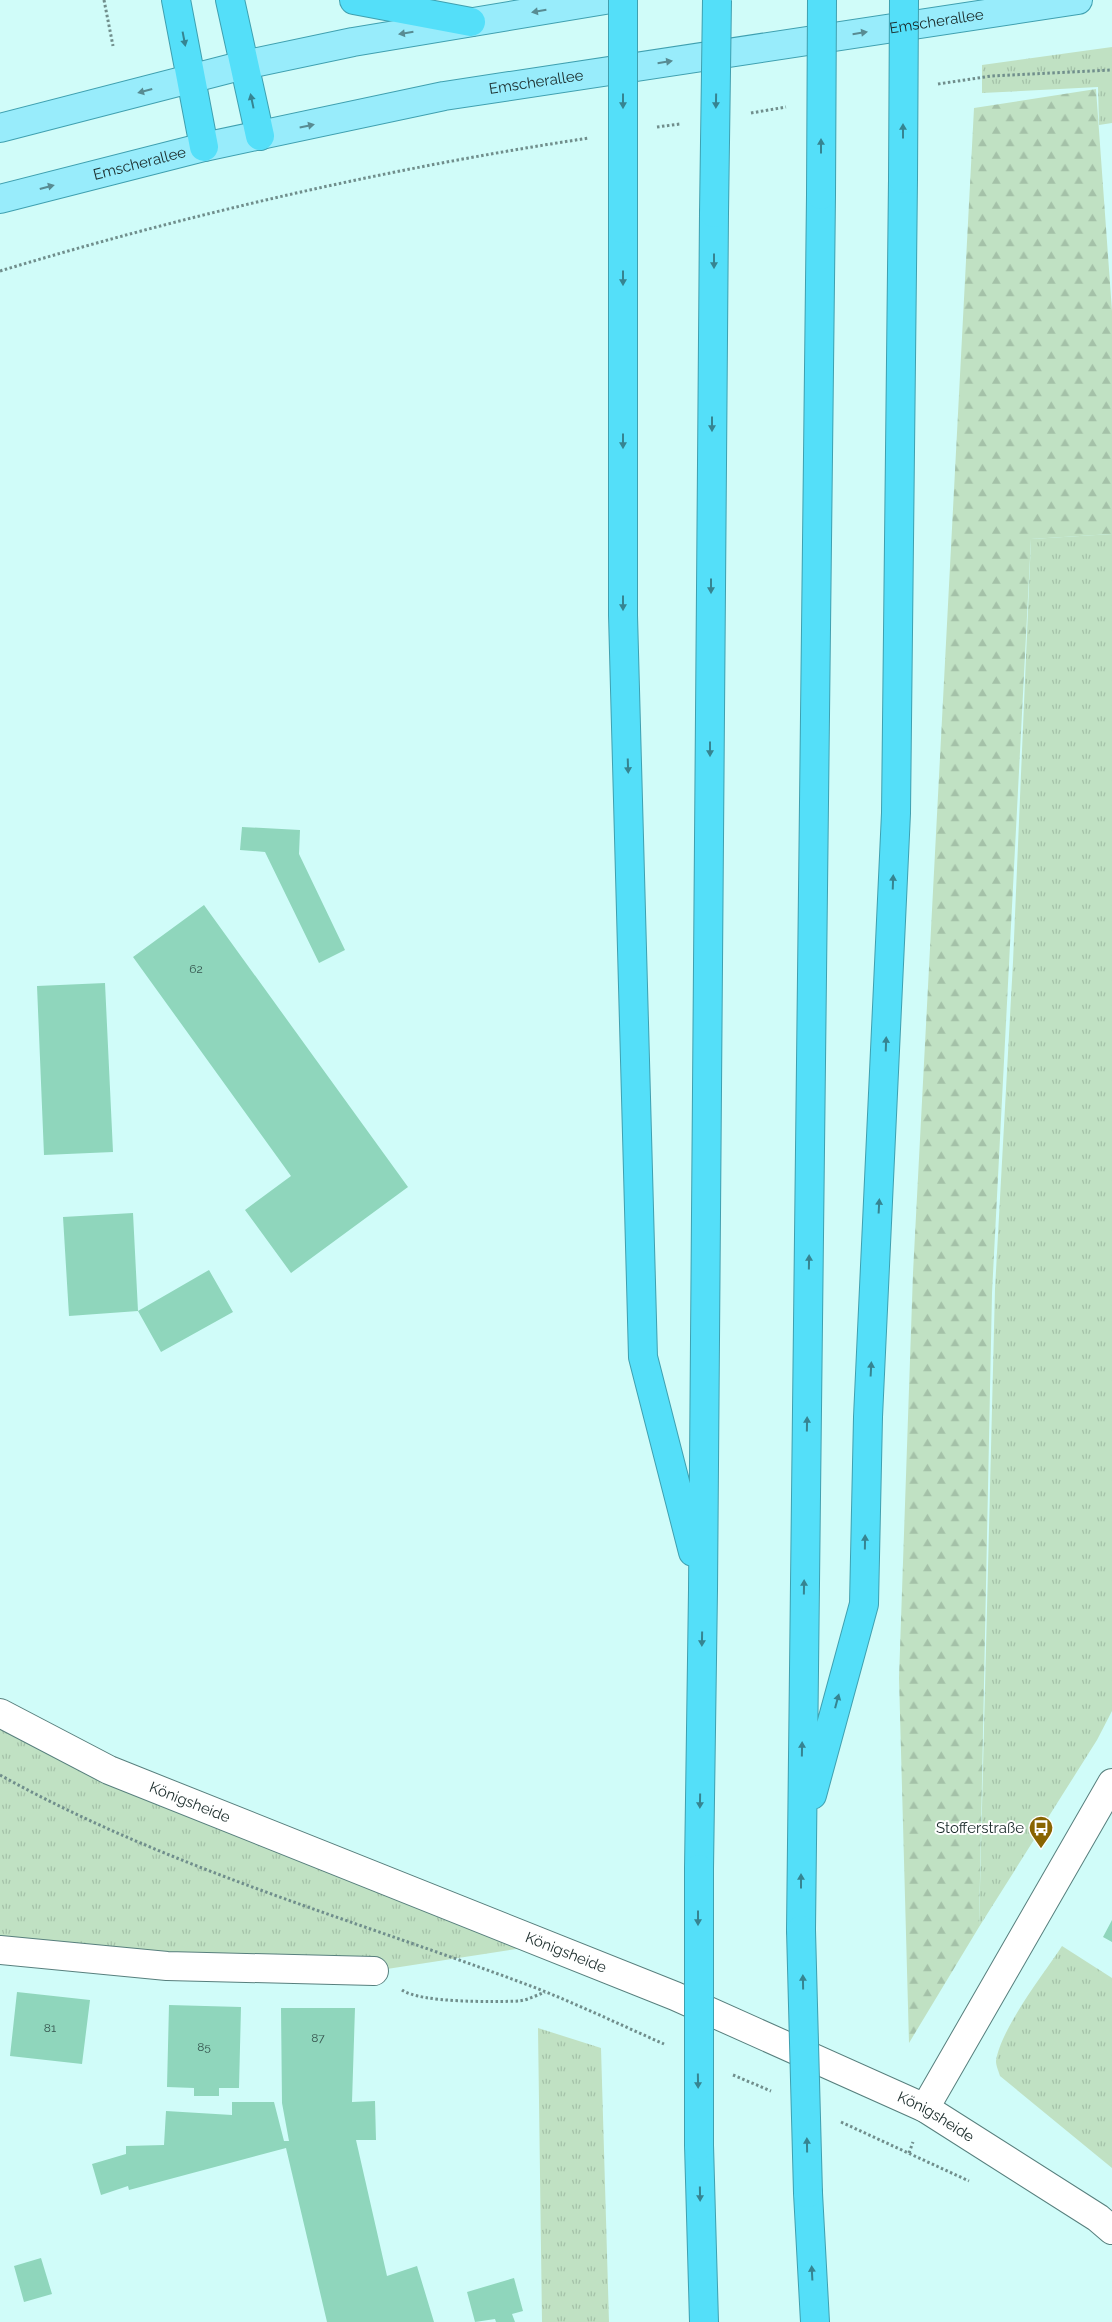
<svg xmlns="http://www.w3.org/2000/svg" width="1112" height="2322" viewBox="0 0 1112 2322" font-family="Raleway,sans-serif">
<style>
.grass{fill:url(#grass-tufts)}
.forest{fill:url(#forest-firs)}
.building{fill:#8fd6bc}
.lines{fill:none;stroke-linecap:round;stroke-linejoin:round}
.minor-casing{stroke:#577f7d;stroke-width:30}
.secondary-casing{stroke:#577f7d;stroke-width:30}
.primary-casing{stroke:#3fa0b0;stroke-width:30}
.motorway-casing{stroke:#3fa0b0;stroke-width:30}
.path{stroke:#708e8c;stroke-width:3;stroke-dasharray:2.5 2.5;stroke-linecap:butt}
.minor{stroke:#fff;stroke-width:28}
.secondary{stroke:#fff;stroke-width:28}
.primary{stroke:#98ecfb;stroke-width:28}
.motorway{stroke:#54dff9;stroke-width:28}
.motorway-bridge-casing{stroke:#3fa0b0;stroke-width:30;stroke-linecap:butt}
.motorway-bridge{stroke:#54dff9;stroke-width:28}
.oneway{fill:#588b92}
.oneway2{fill:#368491}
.labels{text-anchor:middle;stroke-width:4;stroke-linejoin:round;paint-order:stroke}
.number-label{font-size:12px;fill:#36554e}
.street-label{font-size:15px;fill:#192a29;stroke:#fff}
.poi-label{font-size:15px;fill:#192a29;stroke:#fff;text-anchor:end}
</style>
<defs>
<pattern id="grass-tufts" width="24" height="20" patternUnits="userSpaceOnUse" patternTransform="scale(1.25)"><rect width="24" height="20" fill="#c0e1c3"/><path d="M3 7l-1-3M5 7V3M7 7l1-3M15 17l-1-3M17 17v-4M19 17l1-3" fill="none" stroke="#a4c1a8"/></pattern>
<pattern id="forest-firs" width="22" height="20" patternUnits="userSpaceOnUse" patternTransform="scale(1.25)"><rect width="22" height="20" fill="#c0e1c3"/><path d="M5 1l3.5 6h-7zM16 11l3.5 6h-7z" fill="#a4c1a8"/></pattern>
</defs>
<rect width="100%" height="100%" fill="#d0fcf9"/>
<path class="grass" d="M1112,47V123L1099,125L1098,87L982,93V65Z
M1112,534V1711L1097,1740L979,1927L995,1289L1013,962L1031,539Z
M0,1713L548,1944L374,1971L0,1950Z
M1062,1946L1112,1978V2168L1000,2076C999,2072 996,2066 996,2061C1001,2028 1043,1975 1062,1946Z
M538,2028L601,2048L609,2322H542Z"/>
<path class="forest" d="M1096,89L1112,311V534L1031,539L992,1293L979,1927L909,2043L899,1678L913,1273L974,108Z"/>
<path class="building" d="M242,827L300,830L299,854L345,950L319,963L265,852L240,850Z
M204,905L408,1187L291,1273L245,1210L291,1176L133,957Z
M105,983L113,1152L44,1155L37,986Z
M133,1213L138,1311L69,1316L63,1217Z
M209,1270L233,1312L161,1352L138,1311Z
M1112,1920V1942L1103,1937Z
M17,1992L90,2000L82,2064L10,2056Z
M169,2005L241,2007L239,2088H219V2096H194V2088L167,2087Z
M281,2008H355L352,2102L375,2101L376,2140H356L387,2276L417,2266L434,2322H327L286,2148L129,2190L128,2186L101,2195L92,2164L126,2154V2146L164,2145L166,2111L232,2115V2102H274L284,2141H289L282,2103Z
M41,2258L52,2294L24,2302L14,2266Z
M514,2278L523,2311L512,2314L515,2322H496L495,2319L475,2322L467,2292Z"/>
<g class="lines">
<defs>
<path id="minor" d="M0,1950L167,1966L374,1971
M925,2108L1112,1783"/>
<g id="secondary">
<path id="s1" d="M0,1713L109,1770L675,1996L925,2108L1098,2218L1112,2230"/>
</g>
<g id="primary">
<path d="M0,128L244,65L353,42L605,0"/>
<path id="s2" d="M0,199L204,147L444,96L1078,0"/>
</g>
<path id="motorway" d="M176,0L204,147
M230,0L260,136
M354,0L471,22
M623,229V615L643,1357L693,1552
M812,1795L864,1604L868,1417L896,813L903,179
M699,1869L703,1590L714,213
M801,1930L821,195
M699,2145L704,2322
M808,2193L815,2322"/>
</defs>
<use href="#minor" class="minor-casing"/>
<use href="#secondary" class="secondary-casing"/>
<use href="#primary" class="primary-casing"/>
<use href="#motorway" class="motorway-casing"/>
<path class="path" d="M104,0L113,46
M938,84L991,76L1112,70
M751,113L786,107
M657,127L680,124
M0,271C192,213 390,168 589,138
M0,1775C169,1869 356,1920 536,1988C579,2005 621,2025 664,2044
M402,1990C420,2003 495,2002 519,2001C528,2000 537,1995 545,1992
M733,2075L771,2091
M841,2122L969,2181
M909,2153L913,2142"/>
<use href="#minor" class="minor"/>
<use href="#secondary" class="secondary"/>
<use href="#primary" class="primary"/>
<use href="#motorway" class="motorway"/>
<defs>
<path id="motorway-bridge" d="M903,179L904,0
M821,195L822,0
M714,213L717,0
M623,229V0
M699,1869V2145
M801,1930L808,2193"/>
</defs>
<use href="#motorway-bridge" class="motorway-bridge-casing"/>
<use href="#motorway-bridge" class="motorway-bridge"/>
</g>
<defs><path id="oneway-solid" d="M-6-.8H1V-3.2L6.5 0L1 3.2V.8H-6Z" transform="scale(1.25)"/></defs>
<g class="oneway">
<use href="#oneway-solid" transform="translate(539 11) rotate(170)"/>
<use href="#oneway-solid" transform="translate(406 33) rotate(171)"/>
<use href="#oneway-solid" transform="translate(860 33) rotate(-9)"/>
<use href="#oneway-solid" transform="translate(665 62) rotate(-9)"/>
<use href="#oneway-solid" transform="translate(145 91) rotate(165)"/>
<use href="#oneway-solid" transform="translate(307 126) rotate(-12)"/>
<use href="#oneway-solid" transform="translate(47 187) rotate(-15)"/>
</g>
<g class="oneway2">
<use href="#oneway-solid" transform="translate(184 39) rotate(79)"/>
<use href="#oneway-solid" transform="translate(252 101) rotate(-102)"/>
<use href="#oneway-solid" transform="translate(623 101) rotate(90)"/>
<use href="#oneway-solid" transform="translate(716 101) rotate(91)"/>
<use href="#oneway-solid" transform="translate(903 131) rotate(-90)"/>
<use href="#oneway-solid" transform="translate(821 146) rotate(-90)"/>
<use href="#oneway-solid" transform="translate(714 261) rotate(90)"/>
<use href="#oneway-solid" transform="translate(623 278) rotate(90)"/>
<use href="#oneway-solid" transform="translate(712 424) rotate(90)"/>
<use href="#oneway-solid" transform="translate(623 441) rotate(90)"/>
<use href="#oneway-solid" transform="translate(711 586) rotate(90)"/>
<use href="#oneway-solid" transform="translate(623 603) rotate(90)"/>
<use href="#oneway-solid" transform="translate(710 749) rotate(90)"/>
<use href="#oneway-solid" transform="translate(628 766) rotate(88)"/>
<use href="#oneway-solid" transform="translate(893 882) rotate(-88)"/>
<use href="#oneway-solid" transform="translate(886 1044) rotate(-88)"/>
<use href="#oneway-solid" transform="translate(879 1206) rotate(-87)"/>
<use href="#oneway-solid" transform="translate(809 1262) rotate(-89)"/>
<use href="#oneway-solid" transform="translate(871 1369) rotate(-87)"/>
<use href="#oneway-solid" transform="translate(807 1424) rotate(-89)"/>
<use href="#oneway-solid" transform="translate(865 1542) rotate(-89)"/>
<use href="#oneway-solid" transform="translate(804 1587) rotate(-89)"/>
<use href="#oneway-solid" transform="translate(702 1639) rotate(91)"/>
<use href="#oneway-solid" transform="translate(837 1701) rotate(-75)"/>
<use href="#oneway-solid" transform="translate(802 1749) rotate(-89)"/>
<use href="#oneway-solid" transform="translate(700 1801) rotate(91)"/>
<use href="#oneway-solid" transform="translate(801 1881) rotate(-90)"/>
<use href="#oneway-solid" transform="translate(698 1918) rotate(90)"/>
<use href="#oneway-solid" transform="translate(803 1982) rotate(-91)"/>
<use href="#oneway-solid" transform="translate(698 2081) rotate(89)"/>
<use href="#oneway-solid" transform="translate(807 2145) rotate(-91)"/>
<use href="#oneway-solid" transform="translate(700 2194) rotate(89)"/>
<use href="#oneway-solid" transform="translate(812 2273) rotate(-93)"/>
</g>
<defs>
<symbol id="bus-pin" viewBox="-11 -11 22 30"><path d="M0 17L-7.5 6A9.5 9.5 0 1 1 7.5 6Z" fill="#896401" stroke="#fff"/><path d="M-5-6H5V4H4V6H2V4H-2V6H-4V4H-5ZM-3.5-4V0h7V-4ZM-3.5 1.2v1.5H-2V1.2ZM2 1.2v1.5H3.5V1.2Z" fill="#fff"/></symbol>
</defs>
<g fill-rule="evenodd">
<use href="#bus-pin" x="1027" y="1814" width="28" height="38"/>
</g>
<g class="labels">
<g class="number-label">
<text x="196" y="973">62</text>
<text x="50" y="2032">81</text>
<text x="318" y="2042">87</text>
<text x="204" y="2051">85</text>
</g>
<g class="street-label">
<text dy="5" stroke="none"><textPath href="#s2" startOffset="954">Emscherallee</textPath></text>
<text dy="5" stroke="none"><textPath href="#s2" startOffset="549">Emscherallee</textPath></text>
<text dy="5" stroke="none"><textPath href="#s2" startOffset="144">Emscherallee</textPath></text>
<text dy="5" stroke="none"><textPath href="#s1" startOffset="210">Königsheide</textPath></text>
<text dy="5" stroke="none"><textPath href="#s1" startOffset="615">Königsheide</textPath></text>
<text dy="5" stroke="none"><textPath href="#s1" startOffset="1020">Königsheide</textPath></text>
</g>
<g class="poi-label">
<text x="1024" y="1833">Stofferstraße</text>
</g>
</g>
</svg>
